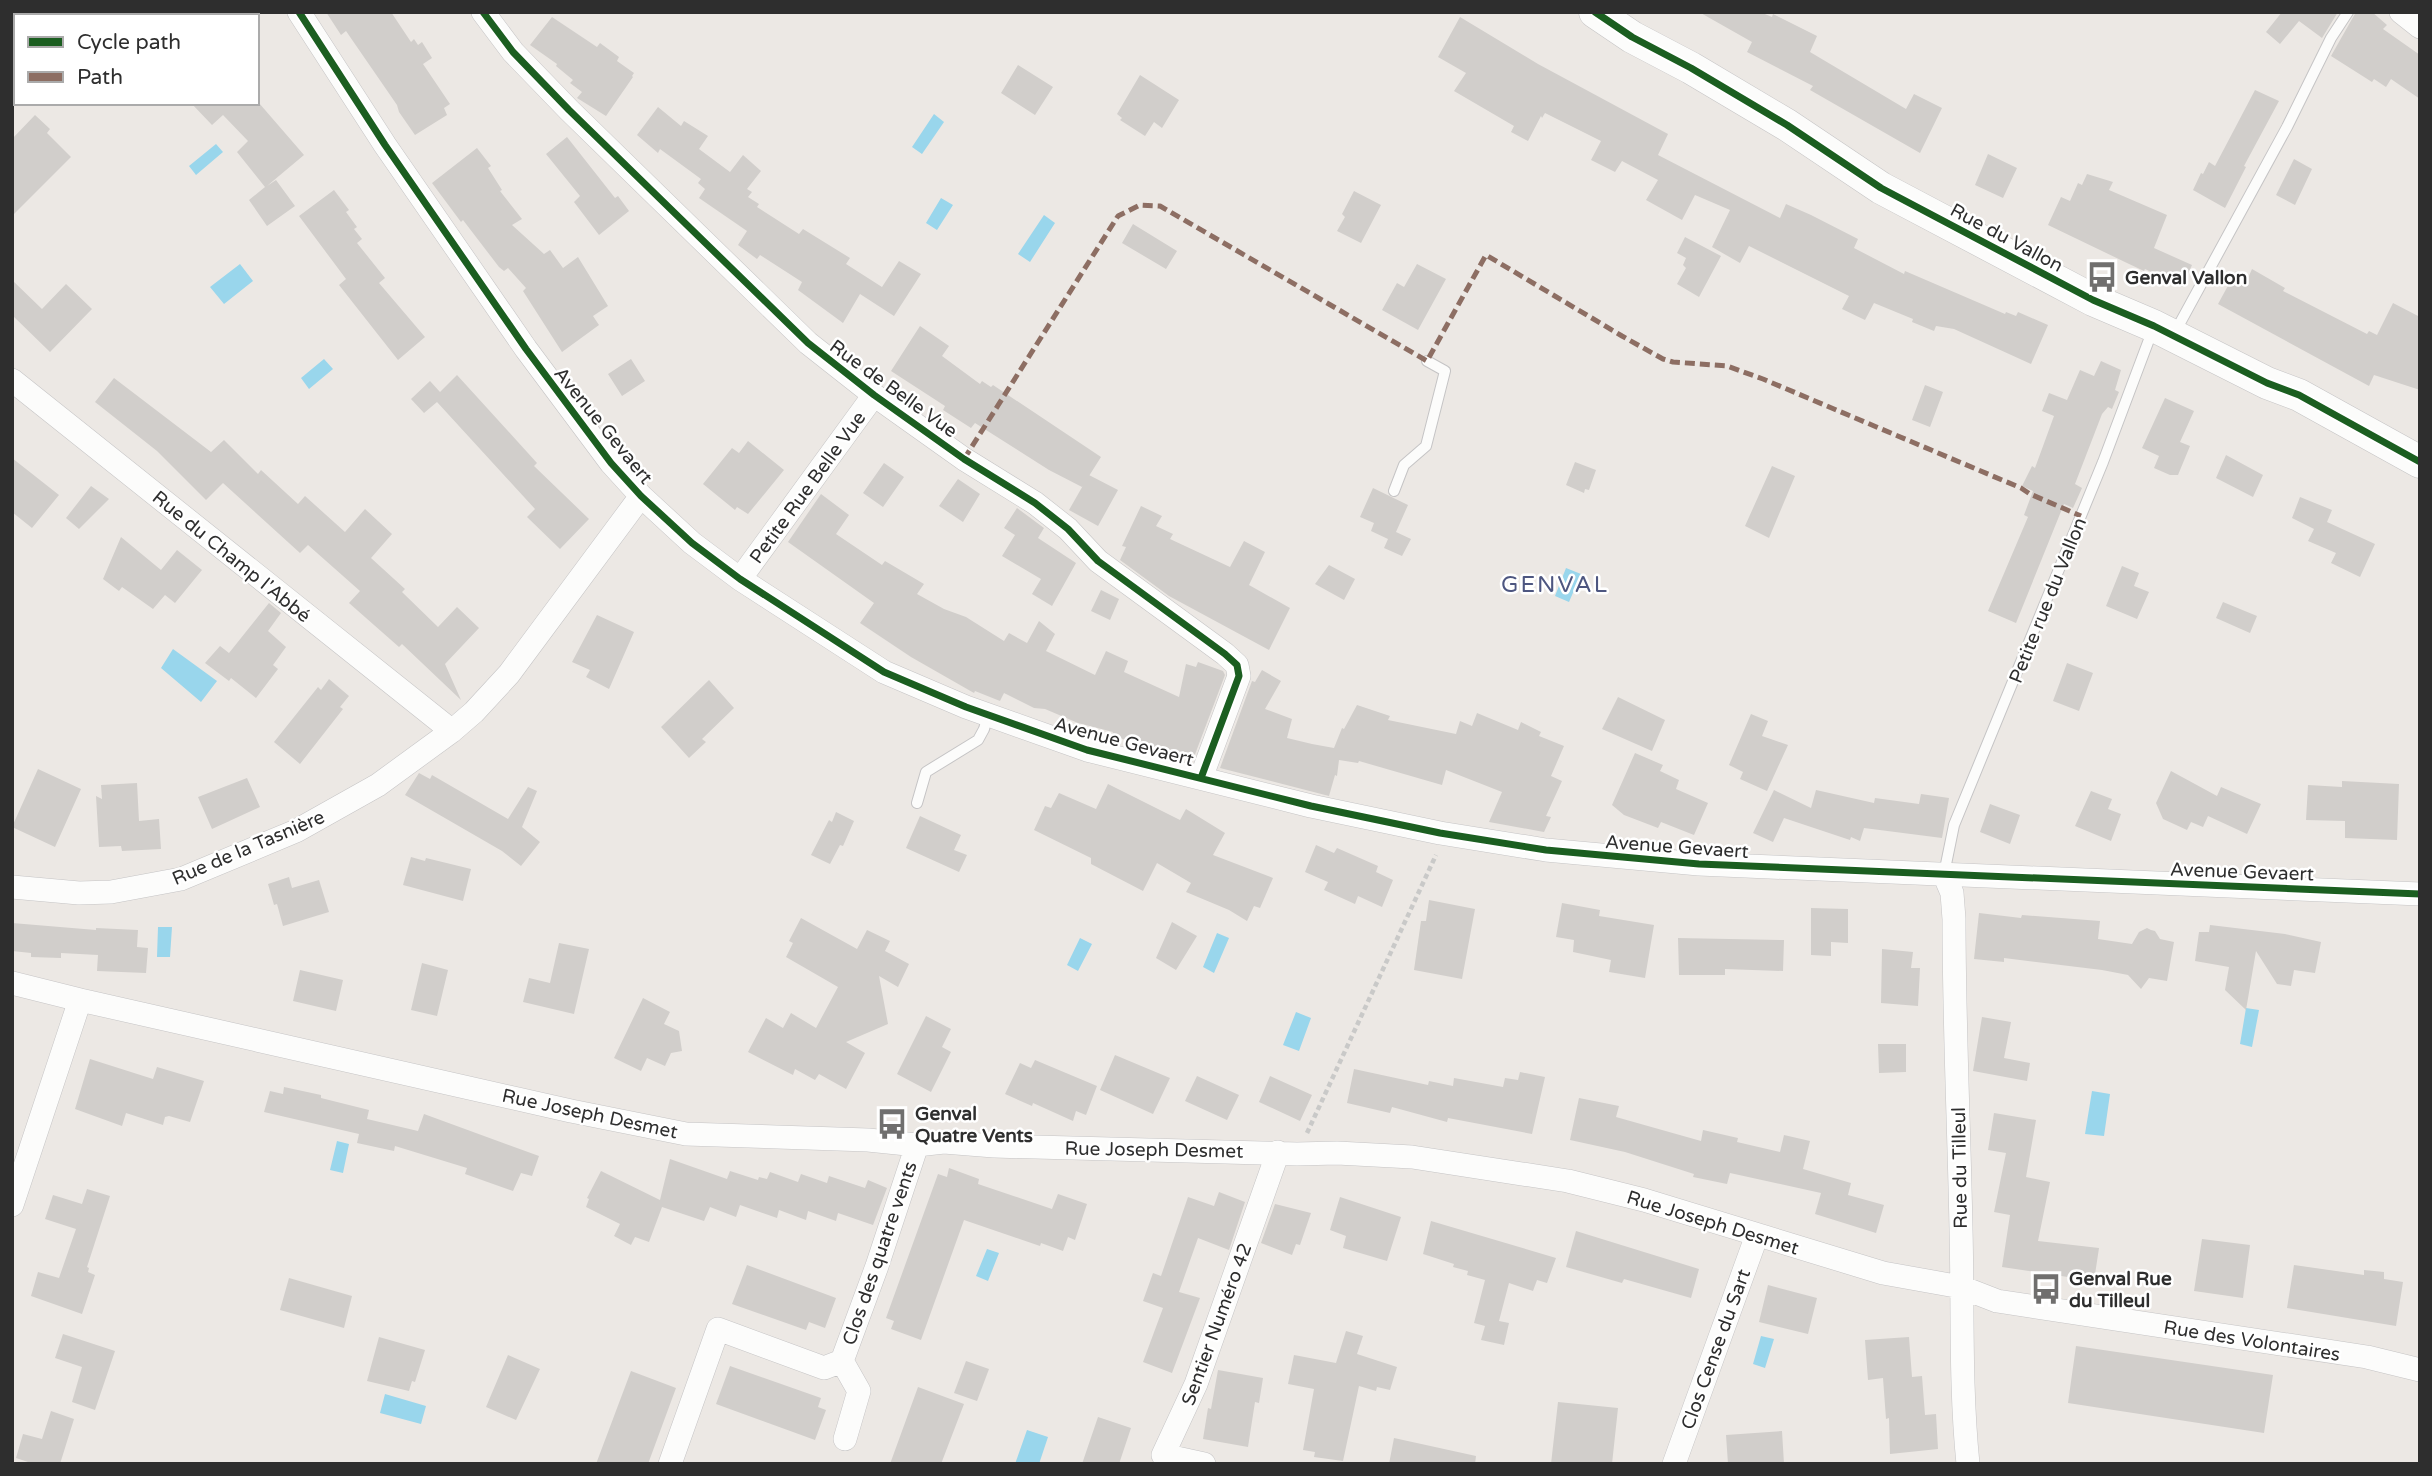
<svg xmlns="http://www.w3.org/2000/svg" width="2432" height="1476" viewBox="0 0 2432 1476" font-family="'Varela Round',sans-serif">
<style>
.water{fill:#99d6ec}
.building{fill:#d1cecb}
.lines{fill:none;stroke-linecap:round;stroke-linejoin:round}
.lane-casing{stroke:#c5c4c5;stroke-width:12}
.street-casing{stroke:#c5c4c5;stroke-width:24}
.secondary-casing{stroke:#c5c4c5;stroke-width:33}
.path{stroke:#c9c9c8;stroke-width:4.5;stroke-dasharray:5 3.5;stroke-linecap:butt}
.lane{stroke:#fcfcfb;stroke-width:10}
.street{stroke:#fcfcfb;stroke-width:23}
.secondary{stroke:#fcfcfb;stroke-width:32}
.quiet{stroke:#8d6e63;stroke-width:5;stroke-dasharray:10 5;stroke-linecap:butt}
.cycleway-casing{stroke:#fff;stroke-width:11}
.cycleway{stroke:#1b5e20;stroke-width:7}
.labels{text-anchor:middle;stroke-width:5;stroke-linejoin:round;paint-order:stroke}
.street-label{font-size:19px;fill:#2e2e2e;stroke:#fff}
.poi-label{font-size:19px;font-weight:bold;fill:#2e2e2e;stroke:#fff;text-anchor:start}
.quarter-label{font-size:23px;letter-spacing:2px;fill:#4d5680;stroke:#fff}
</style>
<rect width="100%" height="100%" fill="#ece8e4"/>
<path class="water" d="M934,114L944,122L922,154L912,147Z
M216,144L223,152L196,175L189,166Z
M941,198L953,205L937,230L926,223Z
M1044,215L1055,223L1030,262L1018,254Z
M240,264L253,281L224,304L210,287Z
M324,359L333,369L309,389L301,378Z
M1566,568L1581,574L1569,602L1555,596Z
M173,649L217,681L201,702L161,668Z
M158,927H172L170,957H157Z
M1217,933L1229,938L1214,973L1203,967Z
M1080,938L1092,944L1078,971L1067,965Z
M2246,1008L2259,1010L2252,1047L2240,1044Z
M1296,1012L1311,1018L1299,1051L1283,1045Z
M2092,1091L2110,1094L2104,1136L2085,1134Z
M337,1141L349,1144L343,1173L330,1170Z
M987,1249L999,1253L988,1281L976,1276Z
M1761,1336L1774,1339L1765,1368L1753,1364Z
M385,1394L426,1406L421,1424L380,1413Z
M1027,1430L1048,1437L1039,1464H1015Z"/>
<path class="building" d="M326,12H391L411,42L414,39L418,45L422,42L432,58L423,64L450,104L444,108L447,115L415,135L399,112L397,105L346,31L341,35Z
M1699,12H1760L1772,17L1773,14L1817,36L1810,52L1906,109L1914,94L1942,108L1920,153L1810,90L1813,86L1747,52L1752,42Z
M2282,12H2338L2322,38L2299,21L2280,44L2266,32Z
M2356,12H2372L2387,25L2383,29L2420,55V99L2391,79L2386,87L2374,79L2372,82L2331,56Z
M552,17L597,47L600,43L619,57L617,61L634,73L632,76L633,77L606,116L577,98L582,92L570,83L573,80L556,66L557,64L530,45Z
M1460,17L1538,64L1668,134L1658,155L1780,218L1786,204L1811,215L1858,239L1854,248L1904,274L1905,271L2005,314L2006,312L2016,316L2018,312L2048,325L2031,364L1954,329L1936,326L1934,331L1912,322L1913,319L1874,303L1865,320L1842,309L1849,296L1749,246L1740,263L1712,247L1730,210L1695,195L1682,220L1646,200L1658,180L1622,161L1615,172L1591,160L1601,141L1545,113L1542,118L1541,116L1528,141L1511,132L1514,126L1454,91L1466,73L1438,57Z
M1018,65L1053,87L1035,115L1001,93Z
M1140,75L1179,100L1162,128L1154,122L1145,136L1120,120L1122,118L1117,114Z
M2255,90L2279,101L2244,166L2246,167L2225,208L2193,190L2201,173L2203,174L2209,162L2215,166Z
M191,103H259L304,155L267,186L276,180L295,206L267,226L249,200L265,187L237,152L248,141L223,115L212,125Z
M658,107L681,126L684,121L708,136L699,149L730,172L743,155L761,171L747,189L752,192L748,197L759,204L757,207L799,234L803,229L850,258L846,264L882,287L899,261L921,274L894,316L860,294L843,323L798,290L802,282L760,255L757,259L738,245L747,231L699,198L705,189L698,183L701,179L660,149L658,153L637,135Z
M35,115L50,129L47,133L71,157L12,216V139Z
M567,137L615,198L618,196L629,211L599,235L574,202L580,196L546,154Z
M477,148L491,166L488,168L502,190L500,191L522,219L512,225L544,254L550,250L563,268L578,257L608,306L593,316L599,325L562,352L523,291L526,288L508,268L504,271L499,267L463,220L461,222L432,183Z
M1988,154L2017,168L2003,198L1975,185Z
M2294,159L2312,169L2295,205L2276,195Z
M2087,174L2113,182L2109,190L2167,215L2154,248L2192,265L2182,287L2145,269L2144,271L2127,263L2048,225L2061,197L2070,201L2078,183L2082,185Z
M334,190L349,210L346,212L357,227L354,229L362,239L357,243L385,278L379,283L425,337L398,360L339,285L346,279L299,216Z
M1354,191L1381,205L1361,243L1337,231L1345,217L1342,214Z
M1133,224L1177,251L1166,269L1122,243Z
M1685,237L1721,256L1699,297L1677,284L1686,268L1683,265L1686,258L1677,253Z
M1417,264L1446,279L1418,330L1382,310L1397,283L1404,287Z
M2252,269L2285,288L2283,291L2367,334L2369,331L2377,335L2393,303L2420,317V390L2374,375L2369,386L2218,304L2236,271L2248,278Z
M12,280L42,309L66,284L92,309L50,352L12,315Z
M920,326L949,346L942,356L980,384L982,381L991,387L993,385L1101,457L1082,487L1049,470L975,423L971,428L943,410L945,406L891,371Z
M631,359L645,381L622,396L608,374Z
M2101,361L2121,370L2115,390L2119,392L2112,409L2108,407L2102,414L2075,484L2082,488L2073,508L2064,504L2016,623L1988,611L2028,517L2024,515L2033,491L2022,486L2032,466L2035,468L2054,416L2042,411L2049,393L2067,400L2080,370L2094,376Z
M457,375L537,463L534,466L589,519L560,549L527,517L535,509L437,402L424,413L411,399L430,381L440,392Z
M114,378L211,452L224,440L258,474L261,470L298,504L305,496L345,532L365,509L392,534L371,558L405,589L402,592L438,627L457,607L479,628L445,664L461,700L402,644L399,647L349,603L360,591L308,545L300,553L223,483L206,500L157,451L95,402Z
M1925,385L1943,392L1930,427L1912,420Z
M2165,398L2194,411L2180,442L2190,446L2178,475H2170L2154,468L2159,456L2142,448Z
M748,441L784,470L748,514L737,507L735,510L703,484L732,448L739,453Z
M2226,455L2263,475L2253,497L2216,478Z
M12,458L59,495L32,528L12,512Z
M1575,462L1596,470L1589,490L1585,489L1584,493L1566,485Z
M884,463L904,477L883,507L863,493Z
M1772,466L1795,476L1769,538L1745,526Z
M1089,475L1118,490L1098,526L1069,510Z
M958,479L980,494L963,522L939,506Z
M91,486L109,499L79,529L66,518Z
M1373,488L1408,505L1396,532L1411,539L1402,556L1384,548L1388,539L1371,531L1374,523L1360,517Z
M821,494L849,515L836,534L882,565L885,561L924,584L917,594L944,609L966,617L1004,641L1009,633L1027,643L1039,621L1055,634L1046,651L1095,675L1106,651L1128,661L1124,672L1179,697L1186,664L1196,667L1198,662L1223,671L1225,675L1194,757L1111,736L1113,732L1078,723L1045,709L1034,708L1004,693L1000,701L975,691L974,693L911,657L860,623L874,603L788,542Z
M2300,497L2332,510L2327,522L2375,544L2360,577L2331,563L2336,553L2308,541L2314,529L2292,518Z
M1141,506L1162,516L1156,526L1173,534L1170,539L1230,567L1244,541L1265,552L1249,585L1290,608L1269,650L1169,596L1120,560L1126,547L1122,546Z
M1017,508L1044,528L1038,538L1076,563L1052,606L1032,594L1041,579L1002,556L1015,535L1004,528Z
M121,537L161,570L177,550L202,570L175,603L165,595L153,609L122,587L119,591L103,579Z
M1329,565L1355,579L1344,600L1315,584Z
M2122,566L2139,573L2134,586L2149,592L2137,619L2106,606Z
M1101,590L1119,599L1110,620L1091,611Z
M2223,602L2257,616L2250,633L2216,618Z
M269,603L281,613L268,631L286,647L273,665L278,669L256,698L231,678L229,681L205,663L220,646L229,653Z
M597,615L634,632L609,689L586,677L590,670L572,662Z
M2067,663L2093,673L2079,711L2053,701Z
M1262,670L1281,681L1265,709L1292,719L1287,738L1312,744L1334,748L1342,728L1344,729L1357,705L1390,716L1388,720L1456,734L1460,721L1472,726L1477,713L1518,730L1521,722L1541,732L1539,736L1564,746L1551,776L1562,781L1546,816L1551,817L1544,832L1489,822L1502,792L1446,770L1442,785L1359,761L1358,763L1339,760L1337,776L1335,775L1329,796L1220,768L1252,681L1255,682Z
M329,679L349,696L340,707L343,709L300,764L274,742L318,687L321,690Z
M709,680L734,708L702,739L706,742L689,758L661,727Z
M1618,697L1665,720L1652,751L1602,729Z
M1751,714L1768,721L1762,736L1788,745L1767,791L1740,779L1743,772L1729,765Z
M1635,753L1663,765L1660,771L1679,780L1676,789L1708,803L1694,835L1661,822L1658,828L1624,815L1612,805Z
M38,769L81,789L55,847L12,827Z
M2171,771L2217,796L2221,787L2261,804L2247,834L2208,816L2203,827L2191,822L2187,830L2163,819L2156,803Z
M419,773L430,779L432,775L508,819L528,787L537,791L522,827L540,842L521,866L502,851L405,795Z
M247,778L260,807L212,829L198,797Z
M2342,781L2399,784L2397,840L2345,838V821L2306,820L2308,785L2342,787Z
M137,783L139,821L159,819L161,849L122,851L121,846L99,847L96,796L102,799L101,785Z
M1108,784L1180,820L1186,809L1225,833L1213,855L1273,878L1260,908L1254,906L1247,921L1229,910L1186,892L1191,883L1157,863L1143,891L1091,864V858L1034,830L1045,806L1051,808L1059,793L1096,809Z
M1774,790L1811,808L1816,790L1874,803L1875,798L1919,804L1921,794L1949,798L1942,838L1864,828L1860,841L1851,837L1850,840L1784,818L1773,842L1753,833Z
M2091,791L2112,799L2108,809L2121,814L2111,841L2075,826Z
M1990,804L2020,815L2010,844L1980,832Z
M836,812L854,821L843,846L840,845L830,864L811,855L829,820L832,822Z
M920,816L961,835L954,850L967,855L959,872L906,848Z
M1316,845L1334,853L1337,848L1378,866L1376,872L1393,880L1382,907L1358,896L1355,904L1324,890L1328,882L1305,872Z
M411,857L425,861L426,858L471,869L463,901L403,885Z
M289,877L292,888L319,880L329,912L283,926L277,904L274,905L268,884Z
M1429,900L1475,909L1462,979L1414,970L1421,921H1426Z
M1562,903L1600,910L1599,916L1654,925L1645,978L1609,972L1611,960L1573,952L1574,940L1556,937Z
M1811,908L1848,909V943L1831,942V956L1811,955Z
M1979,913L2021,918L2022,915L2100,921L2098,939L2132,944L2139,932L2147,928L2151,930L2155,931L2160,939L2174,942L2167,981L2149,978L2141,989L2128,975L2102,970L2004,958V962L1974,959Z
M801,918L857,949L867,930L890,941L885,951L909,964L898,987L879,976L888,1024L846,1042L865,1053L846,1089L819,1074L815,1080L795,1069L793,1075L748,1052L766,1018L783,1028L791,1013L816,1028L838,987L786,957L793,943L789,941Z
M1172,922L1197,936L1176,970L1156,958Z
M12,923L96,930V928L138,930L137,947L148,948L146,973L97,971L98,955L61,953V958L31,957V953L12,951Z
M2210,925L2285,934L2321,942L2315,973L2294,970L2291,986L2277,984L2256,951L2246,1010L2225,990L2229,967L2195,961L2199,932H2209Z
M1678,938L1784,940L1783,971L1725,969V975H1679Z
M559,943L589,949L574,1014L523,1002L529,978L550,983Z
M1882,949L1913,952L1911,968H1920L1918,1006L1881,1003Z
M422,963L448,970L437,1016L411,1010Z
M300,970L343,980L336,1011L293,1001Z
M643,998L670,1012L664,1024L679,1031L682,1051L671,1053L665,1066L647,1058L641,1071L614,1058Z
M926,1016L951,1029L942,1047L951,1052L931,1092L897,1074Z
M1982,1017L2011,1022L2004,1058L2030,1063L2027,1081L1973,1071Z
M1878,1044H1906V1072L1879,1073Z
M1115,1055L1170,1078L1153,1114L1100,1090Z
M90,1059L153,1079L157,1067L204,1081L190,1122L169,1116L165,1117L163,1125L126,1113L122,1126L75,1109Z
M1035,1060L1097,1086L1086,1115L1076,1111L1073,1121L1033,1103L1032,1106L1005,1094L1020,1063L1031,1068Z
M1354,1069L1428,1085L1429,1081L1453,1086L1454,1078L1503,1087L1505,1078L1518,1080L1520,1072L1545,1077L1532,1134L1448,1118L1447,1122L1392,1107L1390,1113L1347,1103Z
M1197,1076L1239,1095L1227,1120L1185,1101Z
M1270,1076L1312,1095L1300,1121L1259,1102Z
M284,1087L321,1095V1098L369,1110L367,1119L418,1131L424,1114L539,1156L532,1176L521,1173L513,1191L465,1174L467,1168L395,1146L394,1151L357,1143L359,1134L264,1112L270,1091L283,1094Z
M1579,1098L1619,1106L1616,1117L1701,1141L1703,1130L1738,1138L1737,1142L1780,1152L1784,1135L1810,1141L1803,1169L1851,1183L1848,1195L1884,1205L1876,1233L1815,1214L1821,1193L1730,1173L1727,1184L1693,1177L1694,1174L1625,1152L1570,1140Z
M1994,1113L2036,1120L2026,1177L2050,1182L2038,1241L2099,1248L2094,1281L2002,1267L2010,1215L1994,1212L2006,1153L1988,1150Z
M670,1159L727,1179L730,1171L758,1180L759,1177L767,1179L770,1172L798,1182L801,1174L827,1183L829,1176L865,1188L868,1180L887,1188L873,1225L838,1213L836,1221L808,1211L806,1220L779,1210L777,1218L740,1205L736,1217L710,1207L704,1221L662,1207L649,1242L635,1237L631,1245L614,1236L620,1224L586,1207L589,1199L587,1198L601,1171L660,1200Z
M949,1168L979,1179L978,1184L1052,1209L1058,1194L1087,1204L1075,1240L1068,1237L1063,1251L1041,1243L1040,1246L964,1220L921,1340L891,1329L894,1321L886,1318L938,1174L947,1177Z
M87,1189L110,1196L87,1267L89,1268L88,1272L95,1275L82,1314L31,1296L38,1272L59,1278L76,1229L45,1219L53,1195L82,1204Z
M1219,1192L1245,1202L1229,1250L1198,1238L1179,1292L1200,1298L1172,1373L1143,1362L1163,1308L1143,1301L1153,1273L1161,1276L1188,1197L1214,1206Z
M1340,1197L1401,1217L1387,1261L1343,1248L1346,1236L1330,1230Z
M1275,1204L1311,1213L1300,1245L1296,1244L1292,1255L1261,1243Z
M1431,1221L1556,1258L1547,1283L1537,1280L1533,1291L1509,1283L1499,1321L1509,1323L1504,1345L1481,1340L1485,1326L1474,1323L1485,1280L1467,1275L1468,1271L1453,1267L1454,1264L1423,1254Z
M1576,1231L1699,1269L1691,1298L1624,1279L1622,1283L1566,1267Z
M2202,1239L2250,1245L2243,1298L2194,1291Z
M747,1265L836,1298L825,1328L809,1322L806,1330L732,1304Z
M2294,1265L2364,1275V1270L2384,1272V1279L2403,1282L2396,1326L2287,1308Z
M289,1278L352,1296L344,1328L280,1310Z
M1768,1285L1817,1298L1808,1334L1759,1322Z
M1346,1331L1363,1336L1357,1354L1397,1367L1390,1390L1377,1387L1376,1391L1359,1386L1343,1461L1314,1457L1315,1452L1303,1450L1314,1389L1288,1384L1294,1355L1336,1363Z
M63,1334L115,1351L95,1410L72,1402L82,1367L55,1358Z
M379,1337L425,1350L415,1382L412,1381L409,1391L367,1381Z
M1909,1337L1912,1377L1922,1376L1925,1415L1936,1414L1938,1449L1890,1454L1889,1418L1886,1419L1883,1378L1868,1380L1865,1340Z
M2076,1346L2273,1375L2264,1433L2068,1403Z
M508,1355L540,1369L516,1420L486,1407Z
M966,1361L989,1369L977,1401L954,1393Z
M730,1366L821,1398L818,1407L826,1410L815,1440L716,1404Z
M1218,1370L1263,1378L1259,1403L1255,1402L1248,1447L1203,1439L1208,1408L1211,1409Z
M631,1371L676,1388L648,1464H596Z
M918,1387L964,1404L941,1464H890Z
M1558,1402L1618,1408L1612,1464H1551Z
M51,1411L74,1419L60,1464H34L16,1458L23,1434L42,1439Z
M1098,1417L1131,1428L1119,1464H1082Z
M1782,1431L1784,1464H1728L1726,1435Z
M1394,1438L1476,1456L1475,1464H1389Z"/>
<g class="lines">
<defs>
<path id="lane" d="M2174,334L2287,127L2331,38L2348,12
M1394,491L1404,465L1426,446L1445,371L1427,361
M917,803L926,772L978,740L984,729L988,715
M1944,874L1954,825L2103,462L2153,329"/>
<path id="street" d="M299,12L385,145L526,349L611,463L641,496L692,543L740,579L884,672L966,707L1087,750L1311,806L1440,833L1546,850L1699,864L2420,894
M483,12L513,52L569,110L808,343L874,395L964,459L1035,503L1068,529L1098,561L1225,654L1237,665L1239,676L1201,778
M2401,12L2420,27
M12,380L452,731
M740,579L874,395
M1944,874L1952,893L1954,919C1954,1023 1959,1126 1961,1229C1963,1308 1960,1385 1968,1464
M12,887L79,893L111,892L181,879L296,831L378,785L452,731L474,712L509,674L641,496
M12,983L80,1000L571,1111L686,1134L868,1140L917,1145L944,1142L994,1146L1297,1154L1337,1153L1412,1157L1568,1181L1644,1200L1883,1273L1961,1287L1997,1301L2367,1357L2420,1370
M12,1205L80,1000
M842,1361L859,1391L845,1439
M670,1464L718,1329L824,1368L842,1361L877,1266L917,1145
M1204,1464L1163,1455L1196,1384L1278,1152
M1674,1464L1757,1235"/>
<path id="secondary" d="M1595,12L1632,37L1691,68L1787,125L1881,188L2093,300L2154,326L2267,383L2299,395L2420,462"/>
</defs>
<use href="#lane" class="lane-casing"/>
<use href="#street" class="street-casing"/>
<use href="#secondary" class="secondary-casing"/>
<path class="path" d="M1307,1133L1436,855"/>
<use href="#lane" class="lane"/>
<use href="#street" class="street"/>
<use href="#secondary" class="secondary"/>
<path class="quiet" d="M964,459L1118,216L1140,205L1160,206L1427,361L1486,255L1622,336L1663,359L1673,362L1727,366L1763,379L2021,488L2030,494L2081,516"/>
<defs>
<path id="cycleway" d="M299,12L385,145L526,349L611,463L641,496L692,543L740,579L884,672L966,707L1087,750L1311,806L1440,833L1546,850L1699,864L2420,894
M483,12L513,52L569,110L808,343L874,395L964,459L1035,503L1068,529L1098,561L1225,654L1237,665L1239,676L1201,778
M1595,12L1632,37L1691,68L1787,125L1881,188L2093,300L2154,326L2267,383L2299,395L2420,462"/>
</defs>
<use href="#cycleway" class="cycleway-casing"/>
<use href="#cycleway" class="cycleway"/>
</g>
<defs>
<symbol id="bus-bare" viewBox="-9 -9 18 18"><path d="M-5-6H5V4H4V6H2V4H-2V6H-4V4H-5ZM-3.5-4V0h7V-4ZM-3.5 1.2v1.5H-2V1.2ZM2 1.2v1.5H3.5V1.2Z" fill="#706f6e" stroke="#fff" stroke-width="2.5" paint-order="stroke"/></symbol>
</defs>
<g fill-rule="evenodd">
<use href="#bus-bare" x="2080" y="255" width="44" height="44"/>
<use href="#bus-bare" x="870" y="1102" width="44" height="44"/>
<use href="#bus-bare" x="2024" y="1267" width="44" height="44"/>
</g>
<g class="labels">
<g class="street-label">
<text transform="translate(2007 237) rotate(28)" y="7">Rue du Vallon</text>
<text transform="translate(894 388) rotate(36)" y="7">Rue de Belle Vue</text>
<text transform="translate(604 425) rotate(51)" y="7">Avenue Gevaert</text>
<text transform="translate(807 487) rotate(-54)" y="7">Petite Rue Belle Vue</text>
<text transform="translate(232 556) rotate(39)" y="7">Rue du Champ l'Abbé</text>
<text transform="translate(2047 600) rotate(-68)" y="7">Petite rue du Vallon</text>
<text transform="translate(1124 741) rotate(15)" y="7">Avenue Gevaert</text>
<text transform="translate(1677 846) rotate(4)" y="7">Avenue Gevaert</text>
<text transform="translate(248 847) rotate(-23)" y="7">Rue de la Tasnière</text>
<text transform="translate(2242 871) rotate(2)" y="7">Avenue Gevaert</text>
<text transform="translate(590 1113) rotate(12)" y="7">Rue Joseph Desmet</text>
<text transform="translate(1154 1149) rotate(1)" y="7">Rue Joseph Desmet</text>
<text transform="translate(1959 1168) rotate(-91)" y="7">Rue du Tilleul</text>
<text transform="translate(1713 1222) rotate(17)" y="7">Rue Joseph Desmet</text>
<text transform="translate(879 1253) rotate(-71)" y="7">Clos des quatre vents</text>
<text transform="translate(1216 1324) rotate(-70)" y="7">Sentier Numéro 42</text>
<text transform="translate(2252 1340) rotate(9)" y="7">Rue des Volontaires</text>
<text transform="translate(1715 1349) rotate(-70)" y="7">Clos Cense du Sart</text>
</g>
<g class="poi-label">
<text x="2125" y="284">Genval Vallon</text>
<text x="915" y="1120">Genval<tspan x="915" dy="22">Quatre Vents</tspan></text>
<text x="2069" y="1285">Genval Rue<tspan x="2069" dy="22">du Tilleul</tspan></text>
</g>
<g class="quarter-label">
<text x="1555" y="592">GENVAL</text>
</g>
</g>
<rect width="2432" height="1476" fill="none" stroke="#2e2e2e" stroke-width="28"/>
<rect x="14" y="14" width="245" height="91" fill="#ffffff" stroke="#ababab" stroke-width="2"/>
<rect x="28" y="37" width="35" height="10" fill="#1b5e20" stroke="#ababab" stroke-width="2"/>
<text x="77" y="49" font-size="21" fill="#2e2e2e">Cycle path</text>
<rect x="28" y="72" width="35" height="10" fill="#8d6e63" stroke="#ababab" stroke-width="2"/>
<text x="77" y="84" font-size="21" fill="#2e2e2e">Path</text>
</svg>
